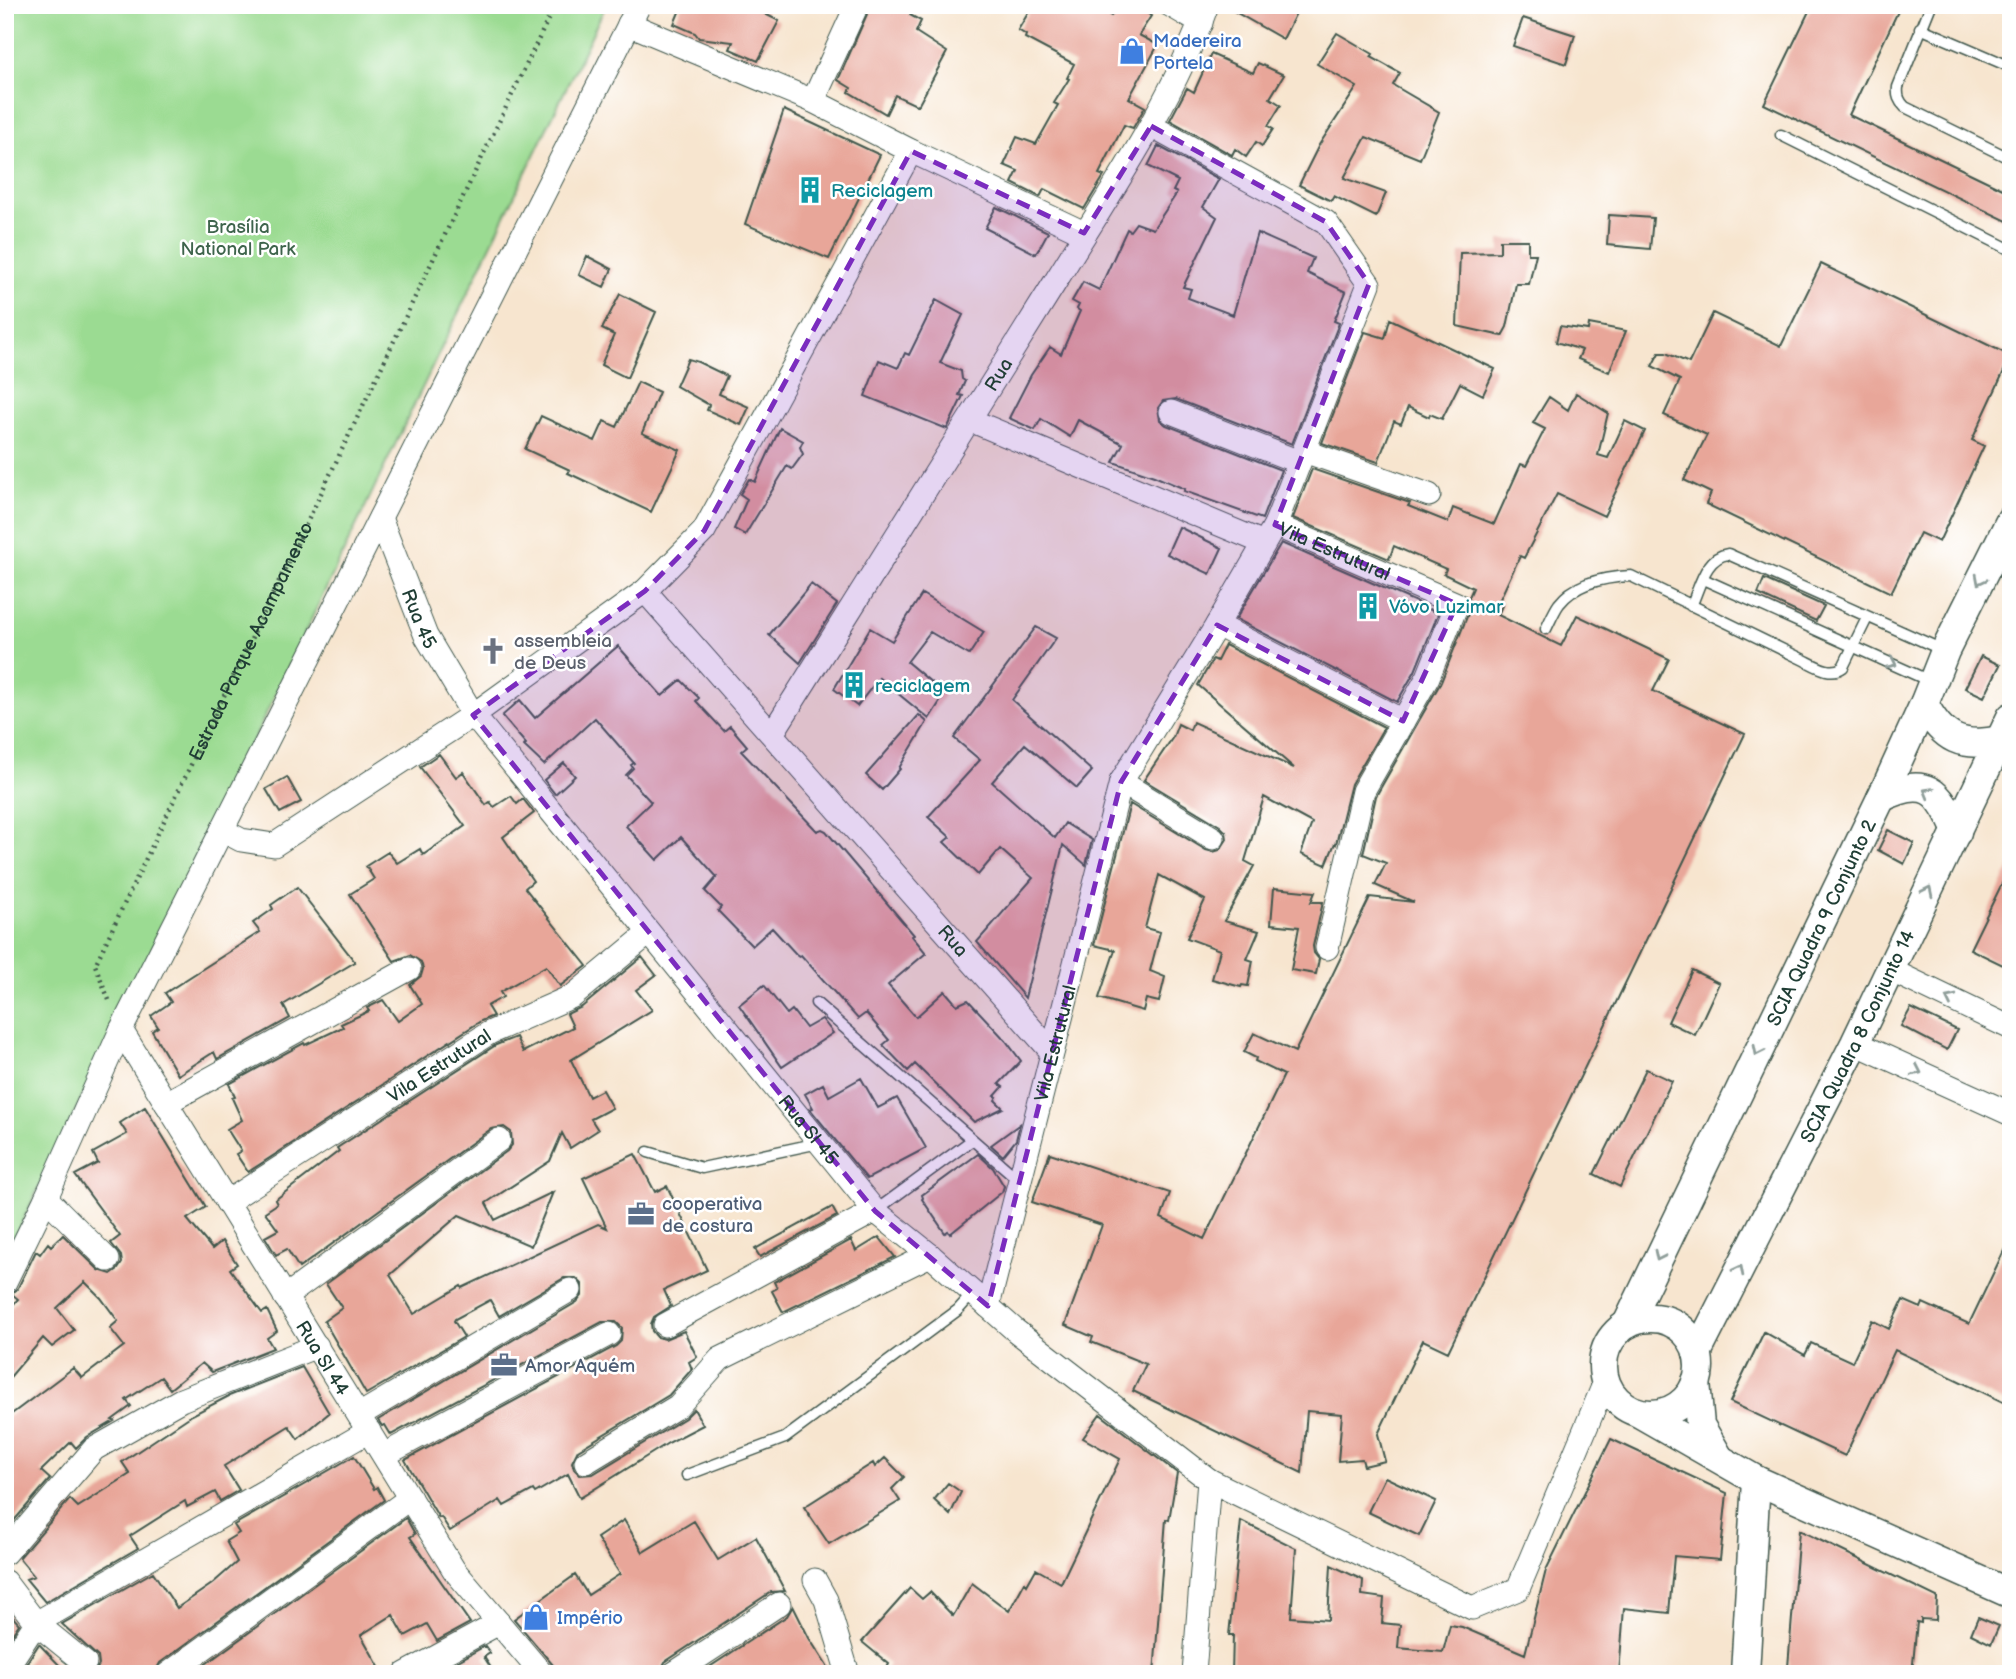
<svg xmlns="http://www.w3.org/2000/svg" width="2016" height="1679" viewBox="0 0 2016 1679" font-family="'Balsamiq Sans',sans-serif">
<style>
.green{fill:#9bdb92;stroke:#5d8c63;stroke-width:2}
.building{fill:#e8a699}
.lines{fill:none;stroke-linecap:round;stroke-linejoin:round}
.service-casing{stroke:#3f564b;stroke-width:13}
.minor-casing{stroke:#3f564b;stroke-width:25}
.tertiary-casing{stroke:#3f564b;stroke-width:31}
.path{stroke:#3f564b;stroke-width:4.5;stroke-dasharray:2 5;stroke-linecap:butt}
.service{stroke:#fff;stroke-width:10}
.minor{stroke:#fff;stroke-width:23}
.tertiary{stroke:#fff;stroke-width:28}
.oneway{stroke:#8f9e9a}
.marked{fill:#7b2cbf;fill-opacity:0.2;stroke:#7b2cbf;stroke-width:5;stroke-dasharray:14 9;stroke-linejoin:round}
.labels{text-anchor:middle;stroke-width:5;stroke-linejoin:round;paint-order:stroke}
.shop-label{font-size:19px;fill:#366cbe;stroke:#fff;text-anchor:start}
.culture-label{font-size:19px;fill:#0d838f;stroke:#fff;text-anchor:start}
.park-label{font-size:19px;fill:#3e644c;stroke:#fff}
.street-label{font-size:19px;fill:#1f3d34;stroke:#fff}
.worship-label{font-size:19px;fill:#5b616d;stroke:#fff;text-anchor:start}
.service-label{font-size:19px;fill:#4e5e75;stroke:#fff;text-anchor:start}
</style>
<rect width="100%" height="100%" fill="#fff"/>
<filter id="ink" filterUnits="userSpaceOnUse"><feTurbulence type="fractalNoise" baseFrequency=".0143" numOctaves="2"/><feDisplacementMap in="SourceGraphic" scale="14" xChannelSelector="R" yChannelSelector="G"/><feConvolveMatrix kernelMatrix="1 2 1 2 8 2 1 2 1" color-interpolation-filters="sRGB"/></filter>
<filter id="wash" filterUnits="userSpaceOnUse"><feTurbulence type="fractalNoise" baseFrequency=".00686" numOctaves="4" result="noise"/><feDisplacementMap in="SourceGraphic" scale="28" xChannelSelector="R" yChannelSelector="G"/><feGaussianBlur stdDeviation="1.57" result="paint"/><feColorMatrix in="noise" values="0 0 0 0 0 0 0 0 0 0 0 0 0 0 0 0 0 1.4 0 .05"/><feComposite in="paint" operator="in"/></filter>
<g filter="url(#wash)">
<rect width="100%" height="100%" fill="#f7e5cf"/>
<path class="green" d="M5,5H606L5,1258Z"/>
<g id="blocks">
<path class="building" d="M682,5H769L765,14L779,21L758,61L730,49L733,42L699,38L695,33L674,24Z
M871,5H897L911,13L910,15L921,21L916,32L947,52L918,106L895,95L886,114L849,92L851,88L838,80Z
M1033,5H1093L1111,16L1118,5H1136L1151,16L1139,35L1158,45L1129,98L1145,107L1133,128L1124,125L1099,174L1104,176L1084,209L1044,189L1040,197L1012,183L1018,171L1004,165L1017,137L1036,144L1058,105L1054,103L1069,79L1067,78L1074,64L1025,38L1026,35L1018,30Z
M1223,5H1281L1296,13L1283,39Z
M1812,5H1901L1849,115L2011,193V223L1764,104Z
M1523,18L1575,35L1566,64L1513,46Z
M1337,33L1373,54L1371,57L1400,73L1393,85L1439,112L1420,159L1366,137L1344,178L1386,193L1376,217L1334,196L1331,201L1299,185L1319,145L1357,87L1317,64Z
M1211,54L1253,73L1258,63L1284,75L1270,98L1281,105L1268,126L1273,129L1262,146L1256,142L1246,157L1235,149L1232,155L1170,120L1187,88L1194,92Z
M784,110L880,155L829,259L745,224Z
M1158,146L1219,179L1203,207L1217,217L1183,287L1191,289L1188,298L1233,315L1257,233L1313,258L1307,273L1346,292L1334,321L1339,323L1292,444L1176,399L1163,401L1158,408L1160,420L1166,425L1281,470L1262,519L1184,491L1185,489L1154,476L1113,462L1123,444L1078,420L1070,437L1041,419L1035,430L1009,418L1031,375L1050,347L1061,354L1080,311L1077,309L1079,305L1072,301L1083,282L1099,290L1127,229L1130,231L1136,223L1153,229L1177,193L1173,191L1178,181L1148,166Z
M996,207L1048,232L1036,254L985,228Z
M1609,215L1653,218L1650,249L1607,245Z
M1500,240H1528V254H1536L1529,284H1516L1507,327L1502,336L1457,326L1460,253L1500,252Z
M587,256L612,269L604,287L579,275Z
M1821,264L2011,356L1972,440L1984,446L1939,542L1920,533L1891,593L1706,504L1711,493L1684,480L1707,435L1664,415L1680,380L1652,366L1659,353H1666L1689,363L1713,313L1781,346Z
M620,294L656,312L627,378L601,365L614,335L602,329Z
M936,300L963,315L940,363L961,371L962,379L965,381L959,395L963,396L947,429L865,396L879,360L898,368L905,353L909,355Z
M1390,319L1495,369L1483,395L1460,383L1442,419L1430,414L1429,417L1408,407L1401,424L1394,421L1378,462L1322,443L1365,332L1385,338Z
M1589,324L1626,331L1609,372L1578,359L1582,350L1556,342L1560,326L1588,330Z
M688,359L698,362L727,376L719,394L749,407L741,425L707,410L709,405L676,386Z
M638,382L659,392L642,433L680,450L651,512L568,473L570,470L525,449L541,416L595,441L604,421L617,427Z
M1576,393L1608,413L1598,455L1608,458L1625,421L1645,431L1604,516L1557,494L1524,558L1520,556L1499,601L1503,603L1498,615L1561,646L1577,615L1669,659L1653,691L1745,734L1448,1352L1423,1340L1378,1434L1385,1461L1364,1466L1362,1459L1338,1461L1342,1414L1307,1411L1302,1473L1133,1391L1146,1364L1091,1342L1093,1337L1065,1325L1102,1225L1032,1202L1050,1153L1170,1193L1161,1218L1204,1239L1284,1075L1255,1061L1256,1058L1244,1052L1254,1033L1295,1052L1370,897L1414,902L1375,885L1386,863L1363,854L1376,796L1441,682L1470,609L1469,597L1473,588L1444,574L1446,569L1394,546L1389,559L1293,518L1312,469L1410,503L1408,506L1448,522L1453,508L1494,524L1521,464L1526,466L1545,429L1533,423L1549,397L1568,410Z
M780,428L803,441L800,447L803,454L792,469L787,466L745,535L734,529L747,499L740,494L749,479L755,482Z
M1179,527L1222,548L1210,574L1167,554Z
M1281,543L1416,602L1438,614L1415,671L1397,702L1236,619Z
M1764,579L1824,606L1816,621L1758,594Z
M811,584L837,604L800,663L769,635Z
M922,594L984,632L969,655L930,632L907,662L945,694L929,719L879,678L857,706L834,689L870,628L892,641Z
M1036,627L1056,638L1012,700L1092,771L1077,788L1025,744L992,782L1055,838L1065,823L1092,840L1086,865L1063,845L1025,998L977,942L1033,878L1000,849L978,875L944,842L950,837L928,817L980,760L954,738Z
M1225,645L1384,727L1351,784L1336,844L1335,843L1326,865L1301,854L1312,823L1264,797L1245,861L1254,866L1224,921L1259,931L1247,959L1253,961L1248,986L1242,985L1241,987L1212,979L1220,950L1187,938L1205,900L1159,875L1145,928L1160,932L1150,971L1165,977L1159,1002L1146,999L1143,1011L1099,998L1115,950L1094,945L1130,804L1206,850L1213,852L1220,850L1227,839L1226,832L1220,826L1144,780L1173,737L1178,724L1190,730L1193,722L1294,768L1198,685L1213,659L1217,661Z
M618,646L662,696L681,680L699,698L696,701L724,731L730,726L747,746L741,751L817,831L822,829L826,831L914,935L912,936L926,953L888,985L916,1017L945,991L957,1005L968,1000L1006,1041L1021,1061L999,1084L1003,1087L995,1096L997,1097L995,1100L1003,1108L974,1122L915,1064L908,1071L883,1045L889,1040L866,1013L858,1019L801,955L799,956L796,954L772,928L752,946L718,911L721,907L705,891L717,877L681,837L657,860L626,826L651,802L626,775L633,768L631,765L634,763L595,718L544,765L524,746L526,744L502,716L520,700L535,718Z
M1981,656L2000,665L1984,697L1965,688Z
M919,715L927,722L899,768L900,769L882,790L866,775Z
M439,754L456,777L463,772L486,805L490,802L494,807L511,796L517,804L523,799L534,813L503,837L533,881L525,888L587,966L560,986L546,966L500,992L503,997L487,1006L493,1016L481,1021L248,1172L236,1154L241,1151L227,1129L242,1120L232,1098L235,1097L229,1084L304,1043L305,1045L343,1027L341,1024L369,1011L367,1008L383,1000L398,1021L422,1004L410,985L421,976L423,969L421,962L410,955L394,961L350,894L374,879L366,866L388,852L397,863L420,849L423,855L465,826L420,767Z
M564,763L575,776L555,794L544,780Z
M287,777L301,802L280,813L266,789Z
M1888,830L1914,843L1904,864L1878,850Z
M2011,865V969L1970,949Z
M297,887L355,962L283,1005L290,1018L217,1059L214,1052L178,1075L152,1031L158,1027L151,1016L171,1002L165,993L260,932L253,923L273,909L271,905Z
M1274,888L1315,892L1311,902H1323L1313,946L1314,953L1319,959L1316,974L1291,970L1299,927L1271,924Z
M642,957L656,975L636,990L652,1010L571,1060L589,1097L602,1090L612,1108L591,1119L598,1130L570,1148L562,1133L550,1161L486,1203L495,1220L553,1192L531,1246L459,1215L390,1275L414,1314L461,1286L462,1288L598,1224L607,1228L583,1178L635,1154L655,1192L667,1186L707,1270L664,1290L671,1306L654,1317L651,1324L652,1331L657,1337L665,1339L684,1331L697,1357L689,1362L692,1369L669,1395L578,1450L572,1462L574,1469L580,1475L593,1474L685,1418L694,1409L703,1425L668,1443L580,1498L568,1474L535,1493L533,1490L504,1506L500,1500L450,1531L441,1517L439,1518L405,1460L616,1346L621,1341L622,1328L616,1322H602L391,1435L385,1425L382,1426L378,1420L577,1302L582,1296V1284L576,1278H564L499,1316L490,1300L455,1319L454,1321L464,1337L366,1394L324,1321L342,1308L326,1284L507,1151L512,1145L511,1132L504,1127L491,1129L299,1268L287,1249L276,1255L265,1237L278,1230L265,1212L277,1204L275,1200L339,1151L337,1148L496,1045L516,1037L523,1052L573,1027L567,1014L582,1007Z
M1692,970L1719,983L1695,1035L1668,1022Z
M764,985L787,1014L792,1010L806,1028L822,1019L833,1033L782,1067L739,1005Z
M1911,1008L1957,1030L1947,1050L1901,1026Z
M1646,1069L1672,1081L1620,1187L1594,1174Z
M861,1078L878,1108L897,1098L926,1148L867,1179L810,1109L813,1108L805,1094L823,1084L829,1096Z
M145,1107L206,1207L187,1219L212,1249L222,1241L237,1264L230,1269L262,1313L267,1310L277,1331L267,1338L273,1348L212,1372L202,1363L170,1389L161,1377L126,1400L131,1406L112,1420L114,1421L87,1437L76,1448L71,1442L41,1471L50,1479L5,1531V1419L73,1368L82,1378L124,1346L110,1328L118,1321L101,1298L85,1282L57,1308L74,1330L52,1347L43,1338L5,1383V1314L18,1299L12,1294L18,1288L36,1251L40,1254L48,1243L51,1246L63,1235L99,1270L111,1274L118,1269L122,1263L121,1256L111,1243L120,1236L75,1175L98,1163L93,1153L127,1134L120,1123Z
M1020,1124L1016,1140L1003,1156L991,1145Z
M978,1154L993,1168L1004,1186L1002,1192L950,1234L948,1231L945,1233L922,1199L923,1198L922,1195Z
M832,1207L837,1216L760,1257L755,1249Z
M2011,1236V1406L1895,1350L1845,1456L1730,1402L1764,1332L1805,1355L1811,1343L1852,1362L1872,1320L1889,1329L1903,1300L1921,1308L1923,1303L1969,1324Z
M879,1237L895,1257L783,1312L772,1291L777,1288L774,1282L851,1240L856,1251Z
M302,1367L329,1413L298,1439L289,1426L224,1466L239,1490L220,1501L215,1492L187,1507L185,1501L130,1536L138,1548L45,1602L26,1579L34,1576L19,1558L70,1499L78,1507L130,1474L122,1462L192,1415L229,1396Z
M1100,1414L1177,1473L1169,1520L1166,1519L1154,1674H884L889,1664L862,1642L910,1588L922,1599L930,1592L953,1616L972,1583L1009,1611L1025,1582L1027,1585L1036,1569L1061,1583L1120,1459L1083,1438Z
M1611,1439L1727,1493L1720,1560L1674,1556L1669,1613L1624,1608L1619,1674H1232L1233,1635H1229L1241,1521L1296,1548L1291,1617L1328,1620L1331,1565L1363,1580L1362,1595L1384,1598L1382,1623L1400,1625L1398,1648L1443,1652L1450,1625L1462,1627L1525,1654L1546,1570Z
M354,1456L374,1489L377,1487L384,1500L160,1663L154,1674H94L99,1665L98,1657L62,1624L153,1572L177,1608L212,1584L237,1562L226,1541L239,1533L234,1525Z
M885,1458L904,1477L892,1489L900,1501L829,1544L804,1507L873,1463L875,1467Z
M1385,1477L1436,1501L1419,1536L1368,1512Z
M948,1483L961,1492L950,1515L934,1500Z
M406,1518L415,1534L410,1537L470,1623L437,1641L427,1624L405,1636L393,1615L361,1635L383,1674H192Z
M624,1520L643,1552L694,1521L718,1560L756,1537L785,1591L771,1592L665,1662L659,1674H556L553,1665L514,1619L575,1575L588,1595L620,1574L597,1538Z
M1799,1530L1937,1597L1936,1620L1921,1619V1623L1917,1622L1912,1674H1854L1788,1667Z
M793,1606L809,1638L832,1674H699L787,1616Z
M5,1608L19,1624L6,1644L5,1643Z
M1978,1617L1999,1626L1991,1644L1971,1634Z
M39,1644L64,1670L63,1674H35L26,1664Z
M485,1646L490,1653L484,1657L495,1674H435Z"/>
</g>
</g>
<g filter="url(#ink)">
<use href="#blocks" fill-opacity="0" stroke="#3f564b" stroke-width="2"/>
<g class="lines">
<defs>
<path id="service" d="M1931,5L1898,87C1897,96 1899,101 1905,107L2011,159
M1920,28L2011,67
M1781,135L2011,250
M1703,579L1932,682
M1691,606C1700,587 1705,557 1728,554L1945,651
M1546,629C1550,621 1554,611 1559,604C1575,583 1606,577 1631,576L1804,660C1816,666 1831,676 1843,667L1867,618
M816,1003L1020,1181
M648,1152L702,1168L819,1143
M875,1211L972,1140
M687,1475L785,1438L958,1310L973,1293"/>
<g id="minor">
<path d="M1170,5L1201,23"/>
<path d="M629,24L813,101L911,151L1084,233"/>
<path d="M813,101L857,5"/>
<path d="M1171,412L1299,462"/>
<path d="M970,420L1264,543"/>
<path d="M1304,451L1429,495"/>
<path id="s2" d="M380,518L426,636L473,715L875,1211L930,1255L1016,1331L1209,1480L1472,1608L1518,1589L1605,1382"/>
<path id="s3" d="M1275,525L1457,604L1428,677L1363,791L1327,948"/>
<path id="s4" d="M645,591L1052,1052"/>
<path d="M1217,625L1403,721"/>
<path id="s5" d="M772,734C866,584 961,435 1054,284C1109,194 1171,105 1207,5"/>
<path d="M1121,782L1213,838"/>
<path d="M222,830L241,840L274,845L473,715L645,591L704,531L911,151"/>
<path d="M1890,970L2011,1028"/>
<path id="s6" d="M121,1030L454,1570L542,1674"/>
<path d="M1855,1043L2011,1114"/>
<path d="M166,1103L409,969"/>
<path d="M46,1198L108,1260"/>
<path id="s7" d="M227,1202L489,1033L573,996L649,933"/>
<path d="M5,1282L46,1198L121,1030L639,5"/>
<path d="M285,1297L499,1140"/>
<path id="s8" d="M988,1306L1121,782L1217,625L1275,525L1369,284L1326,222L1151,126"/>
<path d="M665,1325L875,1211"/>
<path d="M359,1415L570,1290"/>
<path d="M384,1455L609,1334"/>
<path d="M586,1462L678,1406L720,1359L930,1255"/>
<path d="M5,1553L94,1449L181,1400L317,1346"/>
<path d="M815,1580L826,1600L848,1674"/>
<path d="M5,1582L36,1623L85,1663L77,1674"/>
<path d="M5,1670L36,1623L369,1431"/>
<path d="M168,1674L410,1498"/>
<path d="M405,1674L499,1623"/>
<path d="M673,1674L779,1604"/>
<path d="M1194,1674L1209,1480"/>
</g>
<g id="tertiary">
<path d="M1924,704C1943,740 1962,748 2001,740"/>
<path d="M1881,798C1926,776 1939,789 1957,832"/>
<circle cx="1651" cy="1366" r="48"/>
<path id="s9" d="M1627,1324L1881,798L1924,704L1945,651L2011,519"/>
<path id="s10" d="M1697,1353L1855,1043L2011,717"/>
<path d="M1696,1382L1700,1425L1718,1456"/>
<path d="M1639,1413L1756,1480L2011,1594"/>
<path d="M1745,1674L1756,1480"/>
</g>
</defs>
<use href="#service" class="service-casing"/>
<use href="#minor" class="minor-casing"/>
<use href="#tertiary" class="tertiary-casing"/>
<path class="path" id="s1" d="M109,1000L95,965L555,5"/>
<use href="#service" class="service"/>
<use href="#minor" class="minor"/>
<use href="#tertiary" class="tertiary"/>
</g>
<defs><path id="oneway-chevron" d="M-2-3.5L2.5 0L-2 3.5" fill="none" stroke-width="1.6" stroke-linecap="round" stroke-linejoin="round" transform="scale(1.75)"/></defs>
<g class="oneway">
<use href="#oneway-chevron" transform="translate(1980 580) rotate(117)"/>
<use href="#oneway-chevron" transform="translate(1892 663) rotate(25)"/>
<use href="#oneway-chevron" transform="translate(1928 792) rotate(-150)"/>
<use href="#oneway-chevron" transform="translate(1928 891) rotate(-64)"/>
<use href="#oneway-chevron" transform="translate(1950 999) rotate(-154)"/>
<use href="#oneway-chevron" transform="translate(1758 1051) rotate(116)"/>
<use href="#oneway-chevron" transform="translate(1917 1071) rotate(25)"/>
<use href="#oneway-chevron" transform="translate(1659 1256) rotate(116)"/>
<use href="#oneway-chevron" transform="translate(1739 1270) rotate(-63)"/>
</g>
</g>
<path class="marked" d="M1151,126L1326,222L1369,284L1275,525L1457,604L1403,721L1217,625L1121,782L988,1306L875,1211L473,715L645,591L704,531L911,151L1084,233Z"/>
<defs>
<symbol id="shop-bare" viewBox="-9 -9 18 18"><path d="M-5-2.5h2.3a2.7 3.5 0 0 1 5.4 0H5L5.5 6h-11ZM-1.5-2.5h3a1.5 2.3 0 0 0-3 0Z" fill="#3f7fe0" stroke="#fff" stroke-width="2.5" paint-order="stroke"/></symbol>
<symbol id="building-bare" viewBox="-9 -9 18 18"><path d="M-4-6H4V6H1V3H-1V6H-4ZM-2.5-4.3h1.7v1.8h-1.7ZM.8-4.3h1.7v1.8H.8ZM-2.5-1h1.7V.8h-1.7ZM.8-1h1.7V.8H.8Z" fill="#0f9aa8" stroke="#fff" stroke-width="2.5" paint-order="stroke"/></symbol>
<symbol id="church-bare" viewBox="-9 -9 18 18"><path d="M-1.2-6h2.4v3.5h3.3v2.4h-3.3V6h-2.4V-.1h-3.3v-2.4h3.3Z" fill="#6b7280" stroke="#fff" stroke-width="2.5" paint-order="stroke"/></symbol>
<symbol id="office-bare" viewBox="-9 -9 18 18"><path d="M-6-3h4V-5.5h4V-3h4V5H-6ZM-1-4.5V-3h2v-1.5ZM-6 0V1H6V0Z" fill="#5c6f8a" stroke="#fff" stroke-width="2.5" paint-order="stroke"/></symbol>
</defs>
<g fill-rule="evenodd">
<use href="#shop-bare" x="1113" y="32" width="38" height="38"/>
<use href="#building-bare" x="791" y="171" width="38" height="38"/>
<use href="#building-bare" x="1349" y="587" width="38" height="38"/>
<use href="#church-bare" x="474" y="632" width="38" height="38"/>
<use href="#building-bare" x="835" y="666" width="38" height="38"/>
<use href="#office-bare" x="622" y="1195" width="38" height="38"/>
<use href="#office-bare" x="485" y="1346" width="38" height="38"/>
<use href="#shop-bare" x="517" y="1598" width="38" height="38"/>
</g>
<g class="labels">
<g class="shop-label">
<text x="1153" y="47">Madereira<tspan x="1153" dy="22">Portela</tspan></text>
<text x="557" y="1624">Império</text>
</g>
<g class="culture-label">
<text x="831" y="197">Reciclagem</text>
<text x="1389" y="613">Vóvo Luzimar</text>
<text x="875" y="692">reciclagem</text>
</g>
<g class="park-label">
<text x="238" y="233">Brasília<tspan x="238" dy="22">National Park</tspan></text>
</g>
<g class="street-label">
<text dy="7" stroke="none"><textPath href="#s5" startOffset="425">Rua</textPath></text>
<text dy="7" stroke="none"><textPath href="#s3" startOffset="65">Vila Estrutural</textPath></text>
<text dy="7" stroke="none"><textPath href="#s2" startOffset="108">Rua 45</textPath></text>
<text dy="7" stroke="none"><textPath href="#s1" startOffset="397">Estrada Parque Acampamento</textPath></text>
<text dy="7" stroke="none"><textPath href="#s9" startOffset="446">SCIA Quadra 9 Conjunto 2</textPath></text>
<text dy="7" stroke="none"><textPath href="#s4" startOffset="466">Rua</textPath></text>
<text dy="7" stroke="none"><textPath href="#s10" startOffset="355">SCIA Quadra 8 Conjunto 14</textPath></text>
<text dy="7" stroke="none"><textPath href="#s8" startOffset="271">Vila Estrutural</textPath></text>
<text dy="7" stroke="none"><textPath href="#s7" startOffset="252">Vila Estrutural</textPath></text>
<text dy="7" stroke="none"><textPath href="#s2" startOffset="752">Rua Sl 45</textPath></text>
<text dy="7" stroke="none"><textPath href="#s6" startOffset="385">Rua Sl 44</textPath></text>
</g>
<g class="worship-label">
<text x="514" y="647">assembleia<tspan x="514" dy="22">de Deus</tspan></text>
</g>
<g class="service-label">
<text x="662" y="1210">cooperativa<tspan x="662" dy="22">de costura</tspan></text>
<text x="525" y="1372">Amor Aquém</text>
</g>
</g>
<rect width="2016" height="1679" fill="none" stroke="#fff" stroke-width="28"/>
</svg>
